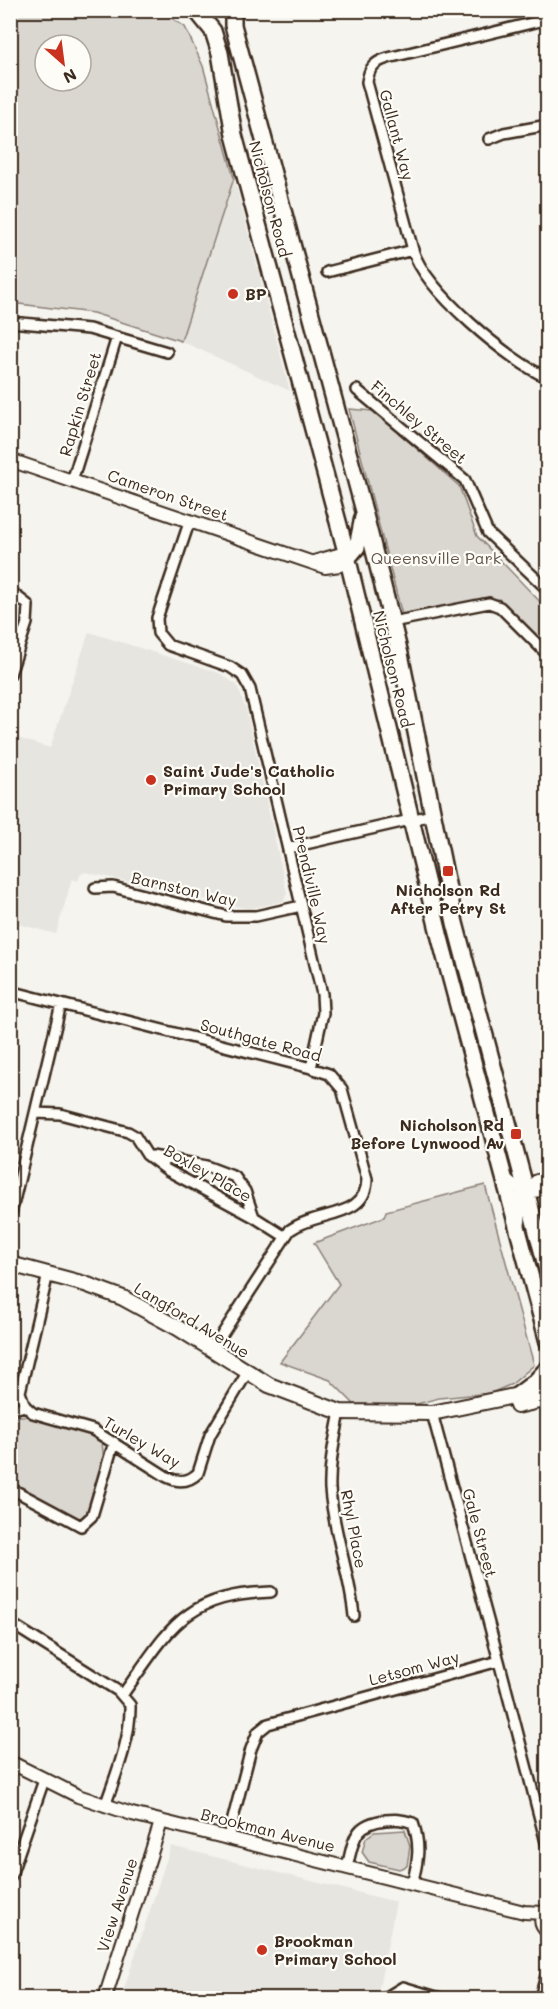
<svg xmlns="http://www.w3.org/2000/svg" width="558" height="2009" viewBox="0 0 558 2009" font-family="Mali,sans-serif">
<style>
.built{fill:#e7e5df}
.green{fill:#dad6d0;stroke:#8a8077;stroke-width:1.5;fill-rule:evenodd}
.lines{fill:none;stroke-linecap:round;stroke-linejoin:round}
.minor-casing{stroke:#3b2a1e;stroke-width:14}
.tertiary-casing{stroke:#3b2a1e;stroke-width:16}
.secondary-casing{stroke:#3b2a1e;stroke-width:18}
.primary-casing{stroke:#3b2a1e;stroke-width:20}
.minor{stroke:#fdfcf7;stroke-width:9}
.tertiary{stroke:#fdfcf7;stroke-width:12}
.secondary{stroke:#fdfcf7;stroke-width:14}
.primary{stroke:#fdfcf7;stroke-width:15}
.poi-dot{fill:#c8321e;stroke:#fdfcf7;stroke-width:2}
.labels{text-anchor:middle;stroke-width:4.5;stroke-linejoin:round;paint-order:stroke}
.street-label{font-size:16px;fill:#3b2a1e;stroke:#fdfcf7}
.poi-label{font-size:16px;font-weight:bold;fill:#3b2a1e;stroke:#fdfcf7;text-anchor:start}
.park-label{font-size:16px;fill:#63554a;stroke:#fdfcf7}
</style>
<rect width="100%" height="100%" fill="#f5f4ee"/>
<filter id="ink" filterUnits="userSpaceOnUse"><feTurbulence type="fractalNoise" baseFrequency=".0167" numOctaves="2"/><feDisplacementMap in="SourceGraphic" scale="12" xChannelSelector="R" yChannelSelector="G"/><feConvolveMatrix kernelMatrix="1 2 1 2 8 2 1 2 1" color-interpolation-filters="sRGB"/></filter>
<g filter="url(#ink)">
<path class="built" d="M234,178L290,391L181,341Z
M89,632L219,673L237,685L246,709L287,893L284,901L249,909L85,872L80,875L78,881L72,879L56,934L11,922V736L50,748Z
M171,1846L396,1902L377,1998H121Z"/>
<path class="green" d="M11,10L161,11L185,27L203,66L234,178L181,341L93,313L11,303ZM45,45H81V81H45Z
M349,409L374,411L459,486L477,536L547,609V650L499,599L402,615Z
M485,1185L534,1365L512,1384L491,1393L439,1398L406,1407L354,1404L330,1380L280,1362L339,1284L314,1243L384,1217L386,1211Z
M15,1416H24L87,1434L102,1442L104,1461L88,1517L79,1524L11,1481V1432Z
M405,1830L410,1846L407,1866L399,1869L369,1862L362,1852L366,1838L374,1832Z"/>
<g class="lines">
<defs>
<path id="minor" d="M489,139L504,133L548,125
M413,250L367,82C369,68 374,62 388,58L548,19
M327,272L413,250C424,290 510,362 548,378
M10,322L89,329L167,352
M357,390L465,480L488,533L548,590
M72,481L117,337
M190,520L157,618L158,633L168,645L230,667L242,675L250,689L322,994L323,1013L311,1068
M10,591L28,605L27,623L10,674
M392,622L489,603L500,607L548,655
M288,848L432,815
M95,888L113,887L226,916H256L301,906
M10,991L311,1068L329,1074L342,1089L367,1179C367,1219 318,1210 290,1230L212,1350
M35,1113L60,1114L128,1132L135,1136L147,1155L167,1170L254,1217
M152,1156L206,1166L235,1177L245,1191L254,1217L284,1236
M10,1218L61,1004
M48,1274L20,1392L25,1406L33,1413L93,1430L167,1477C179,1483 189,1482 198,1473L210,1435L247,1373
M10,1410L25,1406
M340,1412C335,1438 329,1463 330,1489C333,1532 350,1573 354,1616
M432,1413L499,1661
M10,1488L81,1526L92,1516L114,1442
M10,1623L118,1691L130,1705C131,1739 116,1774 105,1806
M123,1694C170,1629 183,1595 271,1592
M228,1838L251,1749L258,1732L268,1724L499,1661L548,1850
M347,1867C354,1840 353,1824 385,1820C395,1819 402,1819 413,1823C421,1845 418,1862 412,1884
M10,1878L44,1780
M385,1998L403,1987L440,1998
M540,1998L548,1968"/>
<path id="tertiary" d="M547,10L548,17
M10,460L325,567L340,565L347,559L338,555L314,562
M505,1181L525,1191L548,1190
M519,1222L520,1198L537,1181L548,1179
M10,1762L78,1796L132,1814L524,1912L544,1913
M548,1910C539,1916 539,1925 548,1932
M105,1998L161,1822"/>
<path id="secondary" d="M10,1264L85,1284L123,1298L178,1328L269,1385L340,1412L432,1413L548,1389
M517,1406L548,1399"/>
<path id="primary" d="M196,10L213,31L220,53L234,135L344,544L440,938L548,1342
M233,10V25L364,511L400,654L455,923L548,1273
M347,559L357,547L363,517
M515,1397L535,1382L548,1368"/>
</defs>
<use href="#minor" class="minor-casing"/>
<use href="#tertiary" class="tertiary-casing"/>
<use href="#secondary" class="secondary-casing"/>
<use href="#primary" class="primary-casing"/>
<use href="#minor" class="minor"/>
<use href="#tertiary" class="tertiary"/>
<use href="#secondary" class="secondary"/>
<use href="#primary" class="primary"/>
</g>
</g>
<g class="poi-dot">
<circle cx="233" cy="294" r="6"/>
<circle cx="151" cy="780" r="6"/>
<rect x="442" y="865" width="12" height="12" rx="3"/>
<rect x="510" y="1128" width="12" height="12" rx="3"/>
<circle cx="262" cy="1950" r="6"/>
</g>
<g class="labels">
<g class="street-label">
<text transform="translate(397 135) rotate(75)" y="6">Gallant Way</text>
<text transform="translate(270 199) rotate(75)" y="6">Nicholson Road</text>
<text transform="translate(80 404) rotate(-73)" y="6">Rapkin Street</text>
<text transform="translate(419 422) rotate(40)" y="6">Finchley Street</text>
<text transform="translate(168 495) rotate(19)" y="6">Cameron Street</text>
<text transform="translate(393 669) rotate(76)" y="6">Nicholson Road</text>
<text transform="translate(312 885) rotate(77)" y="6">Prendiville Way</text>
<text transform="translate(184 889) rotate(13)" y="6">Barnston Way</text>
<text transform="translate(261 1040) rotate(15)" y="6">Southgate Road</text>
<text transform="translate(208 1173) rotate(30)" y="6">Boxley Place</text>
<text transform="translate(192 1320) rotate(31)" y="6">Langford Avenue</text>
<text transform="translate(142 1442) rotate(30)" y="6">Turley Way</text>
<text transform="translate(354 1529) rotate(79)" y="6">Rhyl Place</text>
<text transform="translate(480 1533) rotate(75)" y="6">Gale Street</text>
<text transform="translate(414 1668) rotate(-15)" y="6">Letsom Way</text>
<text transform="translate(268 1830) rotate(14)" y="6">Brookman Avenue</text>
<text transform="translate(117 1905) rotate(-72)" y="6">View Avenue</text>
</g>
<g class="poi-label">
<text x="245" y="300">BP</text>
<text x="163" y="777">Saint Jude's Catholic<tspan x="163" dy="18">Primary School</tspan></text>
<text x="448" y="896" text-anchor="middle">Nicholson Rd<tspan x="448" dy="18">After Petry St</tspan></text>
<text x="504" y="1131" text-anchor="end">Nicholson Rd<tspan x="504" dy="18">Before Lynwood Av</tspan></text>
<text x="274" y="1947">Brookman<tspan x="274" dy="18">Primary School</tspan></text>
</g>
<g class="park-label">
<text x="436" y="564">Queensville Park</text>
</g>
</g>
<rect width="558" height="2009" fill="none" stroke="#fdfcf7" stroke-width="36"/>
<rect x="18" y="18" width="522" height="1973" fill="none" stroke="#3b2a1e" stroke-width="2" filter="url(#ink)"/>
<g transform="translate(63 63) rotate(152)"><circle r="28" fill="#fdfcf7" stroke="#afa8a0" stroke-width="1.5"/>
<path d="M0-4.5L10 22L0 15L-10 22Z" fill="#c8321e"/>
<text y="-9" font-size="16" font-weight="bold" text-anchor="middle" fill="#3b2a1e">N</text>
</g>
</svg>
